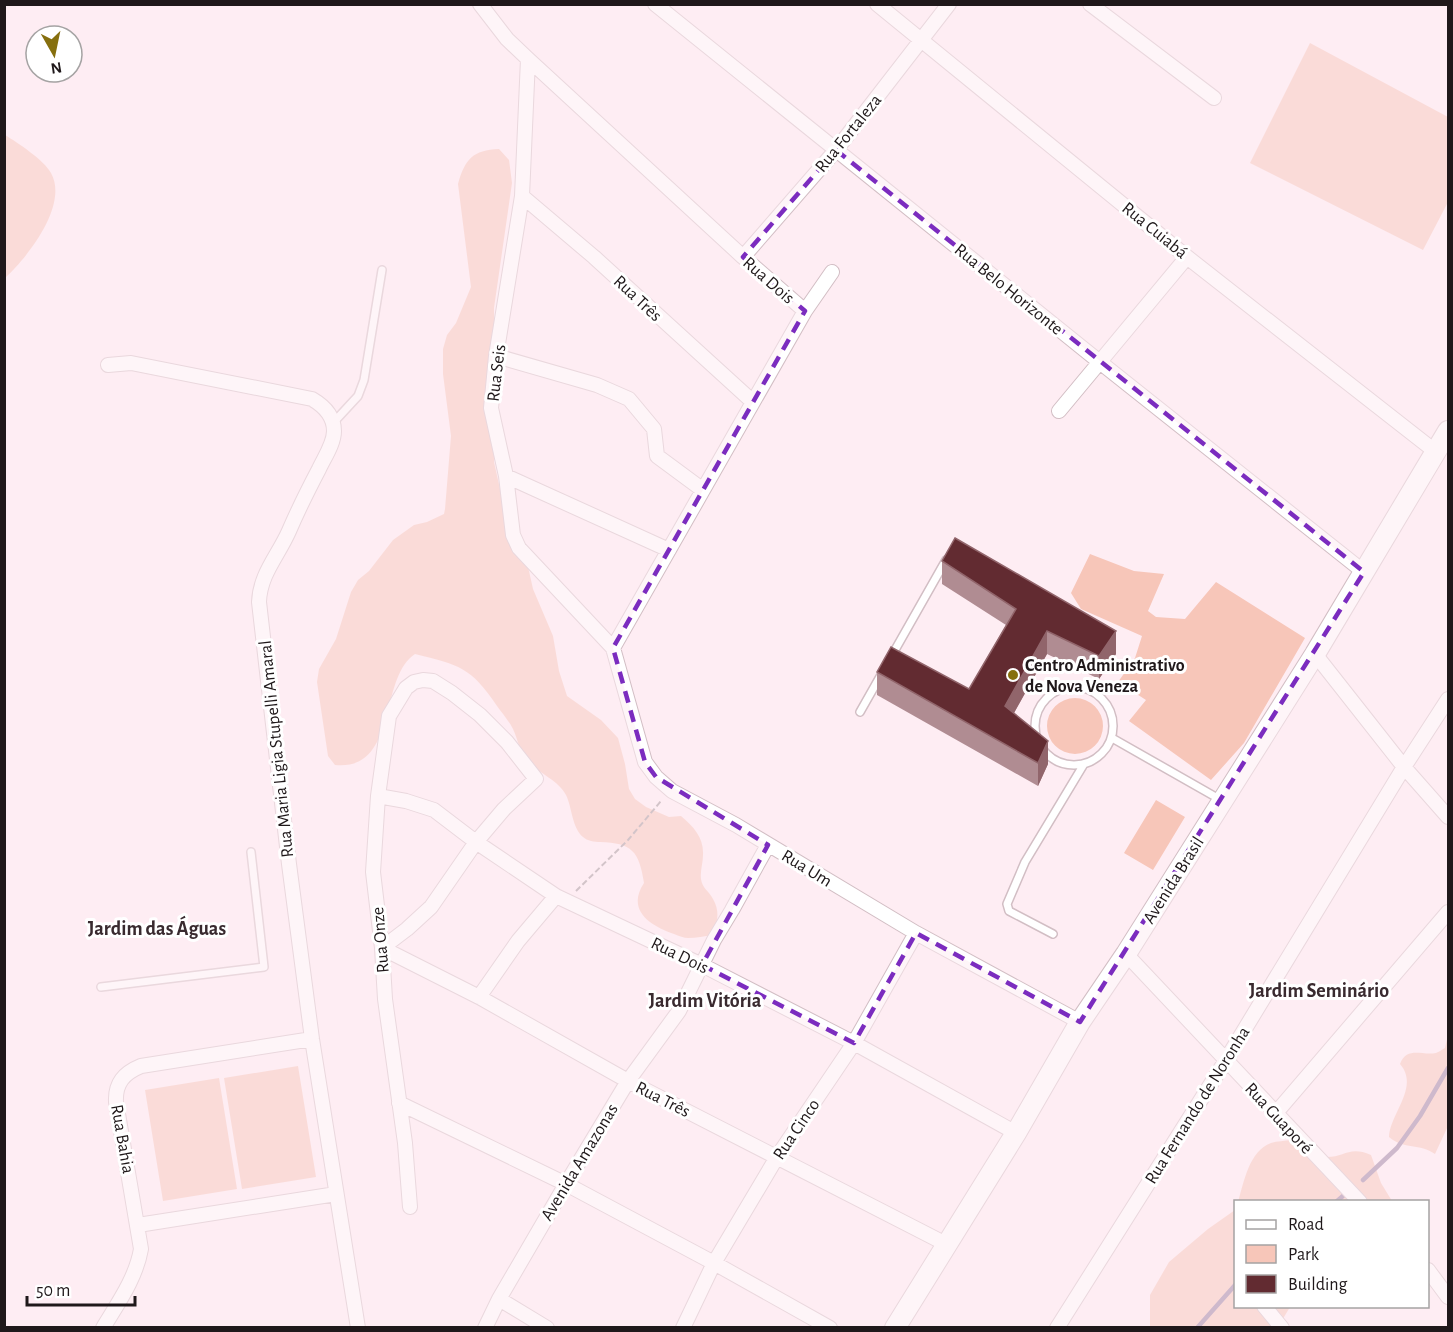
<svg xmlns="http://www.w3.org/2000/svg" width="1453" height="1332" viewBox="0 0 1453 1332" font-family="'Alegreya Sans',sans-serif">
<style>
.green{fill:#f7c6b9}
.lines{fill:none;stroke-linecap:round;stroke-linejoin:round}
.stream{stroke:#967a9e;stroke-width:4.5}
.lane-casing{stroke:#d2bec4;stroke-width:10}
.street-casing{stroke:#d2bec4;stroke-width:16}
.secondary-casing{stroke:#d2bec4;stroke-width:22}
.path{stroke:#a09398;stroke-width:2;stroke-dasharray:6 3;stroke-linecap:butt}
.lane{stroke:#fff;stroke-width:7}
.street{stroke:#fff;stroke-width:14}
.secondary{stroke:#fff;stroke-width:20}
.wall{fill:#b08c92}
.shaded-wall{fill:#91656b}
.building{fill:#622b31;stroke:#91656b;stroke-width:1.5}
.marked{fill:none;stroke:#7b2cbf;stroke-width:4.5;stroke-dasharray:12 8;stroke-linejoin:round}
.poi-dot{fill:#866f0e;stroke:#fff;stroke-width:2}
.labels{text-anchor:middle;stroke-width:6;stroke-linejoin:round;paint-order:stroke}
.street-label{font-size:18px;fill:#1f181a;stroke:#fff}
.poi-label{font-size:18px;font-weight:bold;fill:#1f181a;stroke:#fff;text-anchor:start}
.neighbourhood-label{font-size:20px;font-weight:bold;fill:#392a2f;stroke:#fff}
</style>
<rect width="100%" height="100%" fill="#feedf3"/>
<path class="green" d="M1310,43L1448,117V202L1423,250L1250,163Z
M5,135C18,143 44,160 51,173C69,205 27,258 5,278Z
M499,149L509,160L512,183L494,308V339L499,366L500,395L494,462L502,498L529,571L533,589L553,636L559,671L567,696L601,720L618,738L625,764L629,789L635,799L646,807L669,817L681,816C694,827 704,838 703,855C703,863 700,871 701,879C702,888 709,891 713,899C720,911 718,923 712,935C705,936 696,938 688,938C684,938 679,936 674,934C650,926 626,910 644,883C639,851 632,843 600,842C595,842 587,841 583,837C572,828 572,807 566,795C559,781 539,773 528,762C519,752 518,739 513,729C509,721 502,713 497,706C471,667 459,665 415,654C378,678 399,771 335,765L328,756L317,682L319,669L336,639L351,592L358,580L369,571L393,540L414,525L427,522L444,514L445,509L451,436L443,374V349L447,335L456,323L471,287L458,184C465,159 473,150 499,149Z
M1090,554L1134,571L1164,574L1148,611L1156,617L1185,619L1216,582L1305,638L1244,743L1211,780L1129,721L1146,700L1118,682L1135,658L1142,636L1081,609L1071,593Z
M1047 726a28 28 0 1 1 56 0a28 28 0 1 1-56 0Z
M1156,800L1185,817L1153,870L1124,853Z
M1448,1035V1126L1435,1154C1420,1143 1404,1150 1389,1137C1390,1113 1420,1087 1400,1064C1407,1046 1422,1056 1436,1053C1437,1053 1443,1049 1445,1048Z
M298,1066L316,1177L242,1189L224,1078Z
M219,1078L237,1189L163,1201L145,1090Z
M1291,1140C1301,1147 1312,1157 1325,1157C1344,1158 1349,1145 1371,1155L1381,1183L1392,1201L1238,1202C1244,1182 1249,1151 1271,1143C1277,1141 1285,1141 1291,1140Z
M1235,1210L1236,1306L1290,1307L1278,1327L1150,1328V1295L1169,1262L1208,1229Z"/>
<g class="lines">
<path class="stream" d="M1363,1180L1397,1148L1420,1116L1448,1068
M1336,1202L1344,1195
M1197,1328L1236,1284"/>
<defs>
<path id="lane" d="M333,423L358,396L364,380L382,270
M891,657L946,560
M1035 726a39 39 0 1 1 78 0a39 39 0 1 1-78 0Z
M860,712L881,675
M1112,738L1221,800
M1053,934L1009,911L1007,904L1025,862L1084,764
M101,987L264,967L251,852"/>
<path id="street" d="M480,4L507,39L528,59L743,257L805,311
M655,4L1101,363L1364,572
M877,4L1187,257L1436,452
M1090,4L1214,98
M528,59L522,196L496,356L491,408L506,476L513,535L519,548L613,648L645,762L656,777L672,791L736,825L916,933L1080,1022
M522,196L594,257L753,402
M743,257L836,150L949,4
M496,356L597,385L629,399L654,429L657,456L703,490
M108,365L131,363L312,399C324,406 334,416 334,431C334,444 324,458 319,469C308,490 298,510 289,531C278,556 260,574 259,602L289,864L312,1039L358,1328
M1059,411L1187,257
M506,476L669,550
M613,648L805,311L832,272
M1315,654L1404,767L1448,817
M378,796L406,801L434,810L476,842L556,896L702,965L854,1043L1016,1133
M1126,954L1360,1202
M479,997L518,941L556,896
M399,1103L566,1184L714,1263L830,1328
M1275,1114L1448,912
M410,1207L405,1143L385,999L382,948L373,872L378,796L389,716L406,688L414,682L423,680L433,681L452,693L480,715L507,742L536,779L504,809L476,842L431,907L407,929L382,948L479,997L628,1081L946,1244
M138,1225L336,1194
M1428,1270L1448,1297
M499,1299L547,1328
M1264,1306L1282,1328
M103,1328C118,1303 136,1278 141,1249L116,1102C115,1083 124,1073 141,1066L312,1039
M485,1328L499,1299L566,1184L628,1081L679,1011L714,940L732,910L768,845
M683,1328L714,1263L777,1157L854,1043L916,933
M1057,1328L1226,1060L1404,767L1448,699"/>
<path id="secondary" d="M895,1328L1016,1133L1080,1022L1126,954L1315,654L1448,431"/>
</defs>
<use href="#lane" class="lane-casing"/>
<use href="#street" class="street-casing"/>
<use href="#secondary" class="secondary-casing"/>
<path class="path" d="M576,891L628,840L661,801"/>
<use href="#lane" class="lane"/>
<use href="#street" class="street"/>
<use href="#secondary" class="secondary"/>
</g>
<path class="wall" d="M942,561L1116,654L1099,679L1047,654L1014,713L1048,764L1038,786L877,695V672L969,689L1006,625L942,584Z"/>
<path class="shaded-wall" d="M1047,631V654L1005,729V706Z
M1116,631V654L1099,679V656Z
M1048,741V764L1038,786V763Z"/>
<path class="building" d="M955,538L1116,631L1099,656L1047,631L1005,706L1048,741L1038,763L877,672L891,647L969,689L1016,609L942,561Z"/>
<path d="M0 0H1453V1332H0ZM836,150L1364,572L1080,1022L916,933L854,1043L702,965L768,845L656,777L645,762L613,648L805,311L743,257Z" fill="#feedf3" fill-opacity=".55" fill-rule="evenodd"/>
<path class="marked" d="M836,150L1364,572L1080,1022L916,933L854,1043L702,965L768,845L656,777L645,762L613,648L805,311L743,257Z"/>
<circle class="poi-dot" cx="1013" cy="675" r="6"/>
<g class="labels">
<g class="street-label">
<text transform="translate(848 133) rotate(-51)" y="6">Rua Fortaleza</text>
<text transform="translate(1155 230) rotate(39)" y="6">Rua Cuiabá</text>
<text transform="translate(769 280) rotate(41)" y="6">Rua Dois</text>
<text transform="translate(1009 289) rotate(39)" y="6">Rua Belo Horizonte</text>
<text transform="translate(638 298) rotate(43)" y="6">Rua Três</text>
<text transform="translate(496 373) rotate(-83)" y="6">Rua Seis</text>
<text transform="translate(276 749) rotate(-96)" y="6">Rua Maria Ligia Stupelli Amaral</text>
<text transform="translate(807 868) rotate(31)" y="6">Rua Um</text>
<text transform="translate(1173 880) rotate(-58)" y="6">Avenida Brasil</text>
<text transform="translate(380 940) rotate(-95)" y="6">Rua Onze</text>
<text transform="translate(680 955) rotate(26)" y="6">Rua Dois</text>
<text transform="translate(663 1099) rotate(27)" y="6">Rua Três</text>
<text transform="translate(1197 1105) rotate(-58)" y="6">Rua Fernando de Noronha</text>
<text transform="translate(1279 1118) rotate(47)" y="6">Rua Guaporé</text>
<text transform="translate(796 1129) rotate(-56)" y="6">Rua Cinco</text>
<text transform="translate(123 1139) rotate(80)" y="6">Rua Bahia</text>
<text transform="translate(579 1162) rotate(-59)" y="6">Avenida Amazonas</text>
</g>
<g class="poi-label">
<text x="1025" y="671">Centro Administrativo<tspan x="1025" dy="21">de Nova Veneza</tspan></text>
</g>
<g class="neighbourhood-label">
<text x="157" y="935">Jardim das Águas</text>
<text x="1319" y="997">Jardim Seminário</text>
<text x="705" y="1007">Jardim Vitória</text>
</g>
</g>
<rect width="1453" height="1332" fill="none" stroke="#1f181a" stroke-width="12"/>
<rect x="1234" y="1200" width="195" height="108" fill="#ffffff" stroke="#a5a3a3" stroke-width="1.5"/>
<rect x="1246" y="1220" width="30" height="9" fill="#ffffff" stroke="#a5a3a3" stroke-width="1.5"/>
<text x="1288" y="1230" font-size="18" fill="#1f181a">Road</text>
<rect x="1246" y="1245" width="30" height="18" fill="#f7c6b9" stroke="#a5a3a3" stroke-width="1.5"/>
<text x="1288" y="1260" font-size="18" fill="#1f181a">Park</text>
<rect x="1246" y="1275" width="30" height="18" fill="#622b31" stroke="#a5a3a3" stroke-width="1.5"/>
<text x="1288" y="1290" font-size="18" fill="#1f181a">Building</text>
<g transform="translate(54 54) rotate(171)"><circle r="28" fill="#ffffff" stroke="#a5a3a3" stroke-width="1.5"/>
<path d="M0-4.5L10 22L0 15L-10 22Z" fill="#866f0e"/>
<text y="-9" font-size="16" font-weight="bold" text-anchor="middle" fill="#1f181a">N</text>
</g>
<path d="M27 1296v9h108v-9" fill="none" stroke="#1f181a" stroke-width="3"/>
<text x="36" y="1296" font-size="18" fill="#1f181a" stroke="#ffffff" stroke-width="4.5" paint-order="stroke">50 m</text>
</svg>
